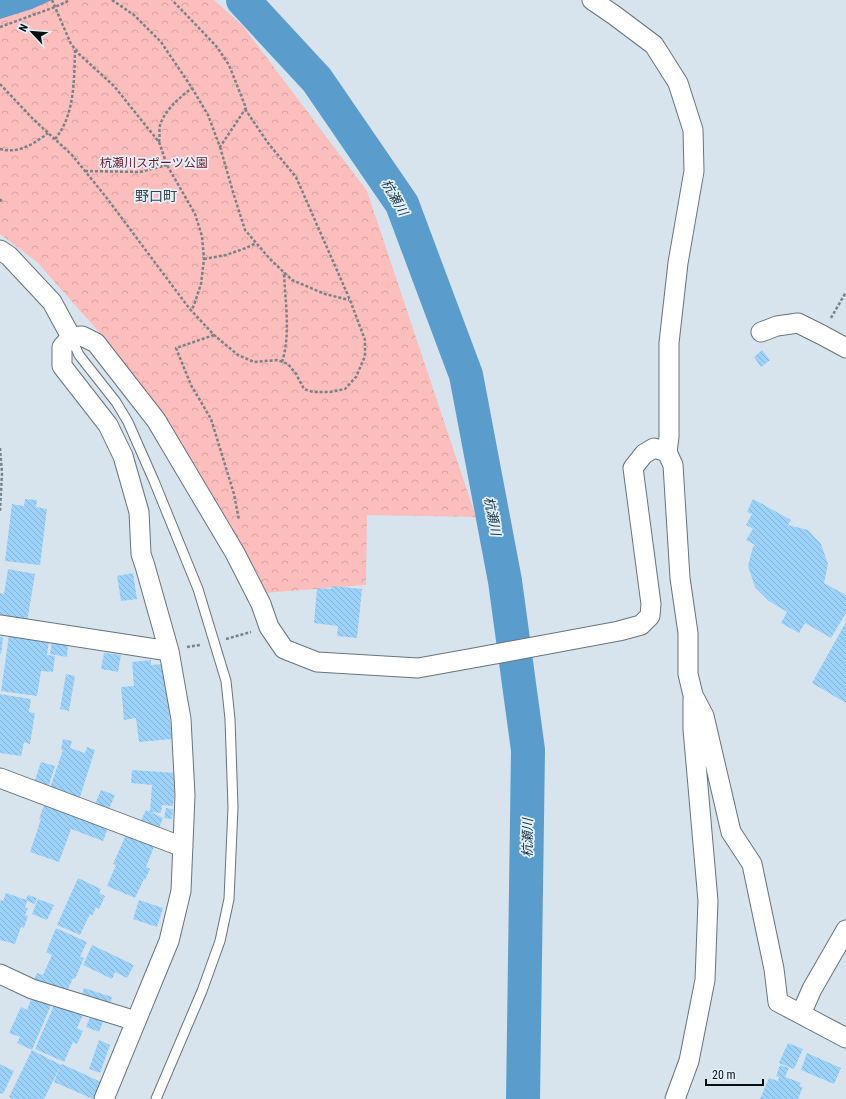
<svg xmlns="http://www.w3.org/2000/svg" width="846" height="1099" viewBox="0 0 846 1099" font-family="'Roboto Condensed','Noto Sans JP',sans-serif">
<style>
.forest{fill:url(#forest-crowns)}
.water{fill:#5a9dcd}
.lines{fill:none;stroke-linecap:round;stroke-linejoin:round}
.river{stroke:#5a9dcd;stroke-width:34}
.building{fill:url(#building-back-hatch)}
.service-casing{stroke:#68747d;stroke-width:11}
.minor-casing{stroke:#68747d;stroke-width:21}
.path{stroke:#788289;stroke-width:2.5;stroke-dasharray:3 2;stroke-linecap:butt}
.service{stroke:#fff;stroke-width:9}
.minor{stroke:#fff;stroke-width:19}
.labels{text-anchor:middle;stroke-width:3.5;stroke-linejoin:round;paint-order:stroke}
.park-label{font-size:12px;fill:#73141f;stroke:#e4f1fc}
.water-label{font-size:13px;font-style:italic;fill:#123044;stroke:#e4f1fc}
.quarter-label{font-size:14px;fill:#38434b;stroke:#e4f1fc}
</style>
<defs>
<pattern id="forest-crowns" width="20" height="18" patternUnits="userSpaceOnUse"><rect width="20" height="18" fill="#fcbebc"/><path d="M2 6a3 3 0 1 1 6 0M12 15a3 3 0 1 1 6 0" fill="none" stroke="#d7a2a1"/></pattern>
<pattern id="building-back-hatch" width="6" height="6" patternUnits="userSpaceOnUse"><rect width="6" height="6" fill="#9cd2fa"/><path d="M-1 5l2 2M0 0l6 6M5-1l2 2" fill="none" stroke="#85b3d5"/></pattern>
</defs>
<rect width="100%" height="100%" fill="#d7e4ee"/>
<path class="forest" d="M0,0H214L243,26L367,191L476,517L367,515L366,585L264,593L169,426L99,332L37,262L0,234Z"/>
<path class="water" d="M0,0H52L32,9L0,19Z"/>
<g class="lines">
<path class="river" d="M243,0L317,80L402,204L466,375L505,581L528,750L523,1099"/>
</g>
<path class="building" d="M762,350L770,360L761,367L754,357Z
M25,499L37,500L36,507L47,509L40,565L5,561L12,504L24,506Z
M753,499L791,520L788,525L808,530L821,544L828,564L824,583L846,595V613L831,638L805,623L799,633L781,623L787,612L769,601L755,587L748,566L753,547L755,545L746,540L753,529L746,525L752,514L747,512Z
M8,569L35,574L27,622L0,617V593L4,594Z
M133,573L137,599L121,601L117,576Z
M332,586L362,589L357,638L337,636L338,626L314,623L317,588L331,589Z
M846,622V703L812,683Z
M9,635L49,641L47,655L55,656L53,672L41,671L37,696L1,691Z
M0,637L3,638L1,654H0Z
M52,642L68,644L67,657L50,654Z
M104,653L121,655L118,672L101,669Z
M151,660V665L164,664L172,739L139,742L136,718L124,720L121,687L134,686L132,662Z
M66,674L75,676L69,711L60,709Z
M0,694L31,699L29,712L35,713L30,744L24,742L21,756L0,753Z
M63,739L72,741L70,748L85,753L87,747L95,750L79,800L50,788L63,750H61Z
M41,762L55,766L48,788L34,783Z
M132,770L176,773L173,806L162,805L161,813L150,812L152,785L131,783Z
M101,790L115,795L109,809L95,804Z
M46,800L110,823L103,841L71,829L59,862L30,852L41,819H39Z
M166,808L173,809L172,819L164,818Z
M146,810L163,818L157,833L139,825Z
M126,835L154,847L146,867L150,869L145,880L144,879L135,898L107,886L116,865L113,864Z
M78,878L101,889L99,893L105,896L99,909L96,907L92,916L90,914L80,935L57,925Z
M6,893L27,900L26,899L28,895L37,898L35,904L27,901L25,908H28L25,915L28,916L24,928L21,927L15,944L0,940V902L1,900L3,901Z
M38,899L54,905L47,920L32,914Z
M139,900L163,908L157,927L133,919Z
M56,928L87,942L80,957L84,958L75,979L73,978L64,998L32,984L37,973L43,975L52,955L46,952Z
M92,945L134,965L127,978L115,972L112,979L83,965Z
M84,988L112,997L108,1012L79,1003Z
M32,997L51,1005L32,1050L17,1043L20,1037L9,1033L21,1007L27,1010Z
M55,1003L83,1015L77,1028L83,1031L77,1044L73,1042L64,1062L35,1049Z
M91,1015L104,1019L99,1032L86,1027Z
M99,1040L110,1045L100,1073L89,1069Z
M788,1043L803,1049L794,1069L779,1063Z
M32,1050L61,1065L62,1064L101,1082L93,1099L54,1082L60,1067L44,1099H13L9,1097Z
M807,1053L841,1068L834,1084L801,1070Z
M0,1064L14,1071L3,1094L0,1093Z
M780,1065L789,1068L785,1077L801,1083L799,1086L803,1087L798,1099H760L769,1078L778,1081L779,1077L776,1076Z"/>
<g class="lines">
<defs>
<path id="service" d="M71,337L79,355L116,402L128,422L154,481L198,589L226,681L230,719L233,807L229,899L220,941L202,991L156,1099"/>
<path id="minor" d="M592,0L614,15L654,45L678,83L693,130L694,171L678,263L669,343V437L667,452L673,465L680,578L688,633V674L693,695L704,716L731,832L752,864L774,969L778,1002L846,1038
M0,250L9,256L52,302L71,337
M761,332L777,326L798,323L822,335L846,348
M0,625L169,651
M0,778L183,847
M0,974L32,989L136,1021
M801,1014L812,989L846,930
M104,1099L169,941L181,891L185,795L181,719L169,651L145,566L141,554L139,512L123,456L108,425L62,366V347L71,337L82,336L96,343L156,420L235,553L261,604L269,627L284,649L317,662L418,668L479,657L619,631L641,625L650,616L651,604L633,468L644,454L654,448L667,452
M675,1099L689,1061L705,980L708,901L693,729V699"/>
</defs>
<use href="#service" class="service-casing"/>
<use href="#minor" class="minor-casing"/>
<path class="path" d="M52,0L71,44L79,54L114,86L159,142L167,165L195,214L202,236L204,259L201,284L194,305L191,311
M112,0L134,15L161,42L192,88L208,115L220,147L246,108L229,65L217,47L199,28L172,0
M0,27L55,7L70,0
M0,84L33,119L72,155L106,197L189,308L214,335L238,355L254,362L277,360L288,364L296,374L304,389L313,392H330L345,389L356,377L365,356V340L350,300L296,177L268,143L245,109
M55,139C75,115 74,80 75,50
M159,142C160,136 159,130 160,125C165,110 179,98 192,88
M220,147L233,192L245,230L270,259L292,280L325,294L349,300
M0,149C18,154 34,144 48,133
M85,171L140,172L167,165
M0,199L2,202
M204,259L226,255L246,248L256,243
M831,318L846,292
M214,335L176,348L191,385L211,419L234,494L239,520
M282,362C291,334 285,302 284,272
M0,448L2,473L0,511
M226,639L251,632
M187,647L200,645"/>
<use href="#service" class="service"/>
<use href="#minor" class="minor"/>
</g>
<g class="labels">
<g class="park-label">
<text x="154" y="167">杭瀬川スポーツ公園</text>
</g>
<g class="water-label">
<text transform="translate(395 197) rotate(60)" y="5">杭瀬川</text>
<text transform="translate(493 516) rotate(79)" y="5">杭瀬川</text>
<text transform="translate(527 838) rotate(-89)" y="5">杭瀬川</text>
</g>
<g class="quarter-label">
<text x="156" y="201">野口町</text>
</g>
</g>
<g transform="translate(32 32) rotate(296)" stroke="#e4f1fc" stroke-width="3" paint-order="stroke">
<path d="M0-3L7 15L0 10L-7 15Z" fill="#090e11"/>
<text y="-6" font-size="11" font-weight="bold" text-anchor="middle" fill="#090e11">N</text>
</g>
<path d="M706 1079v6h57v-6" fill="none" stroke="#090e11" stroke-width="2"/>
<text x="712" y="1079" font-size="12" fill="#090e11" stroke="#e4f1fc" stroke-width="3" paint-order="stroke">20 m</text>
</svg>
